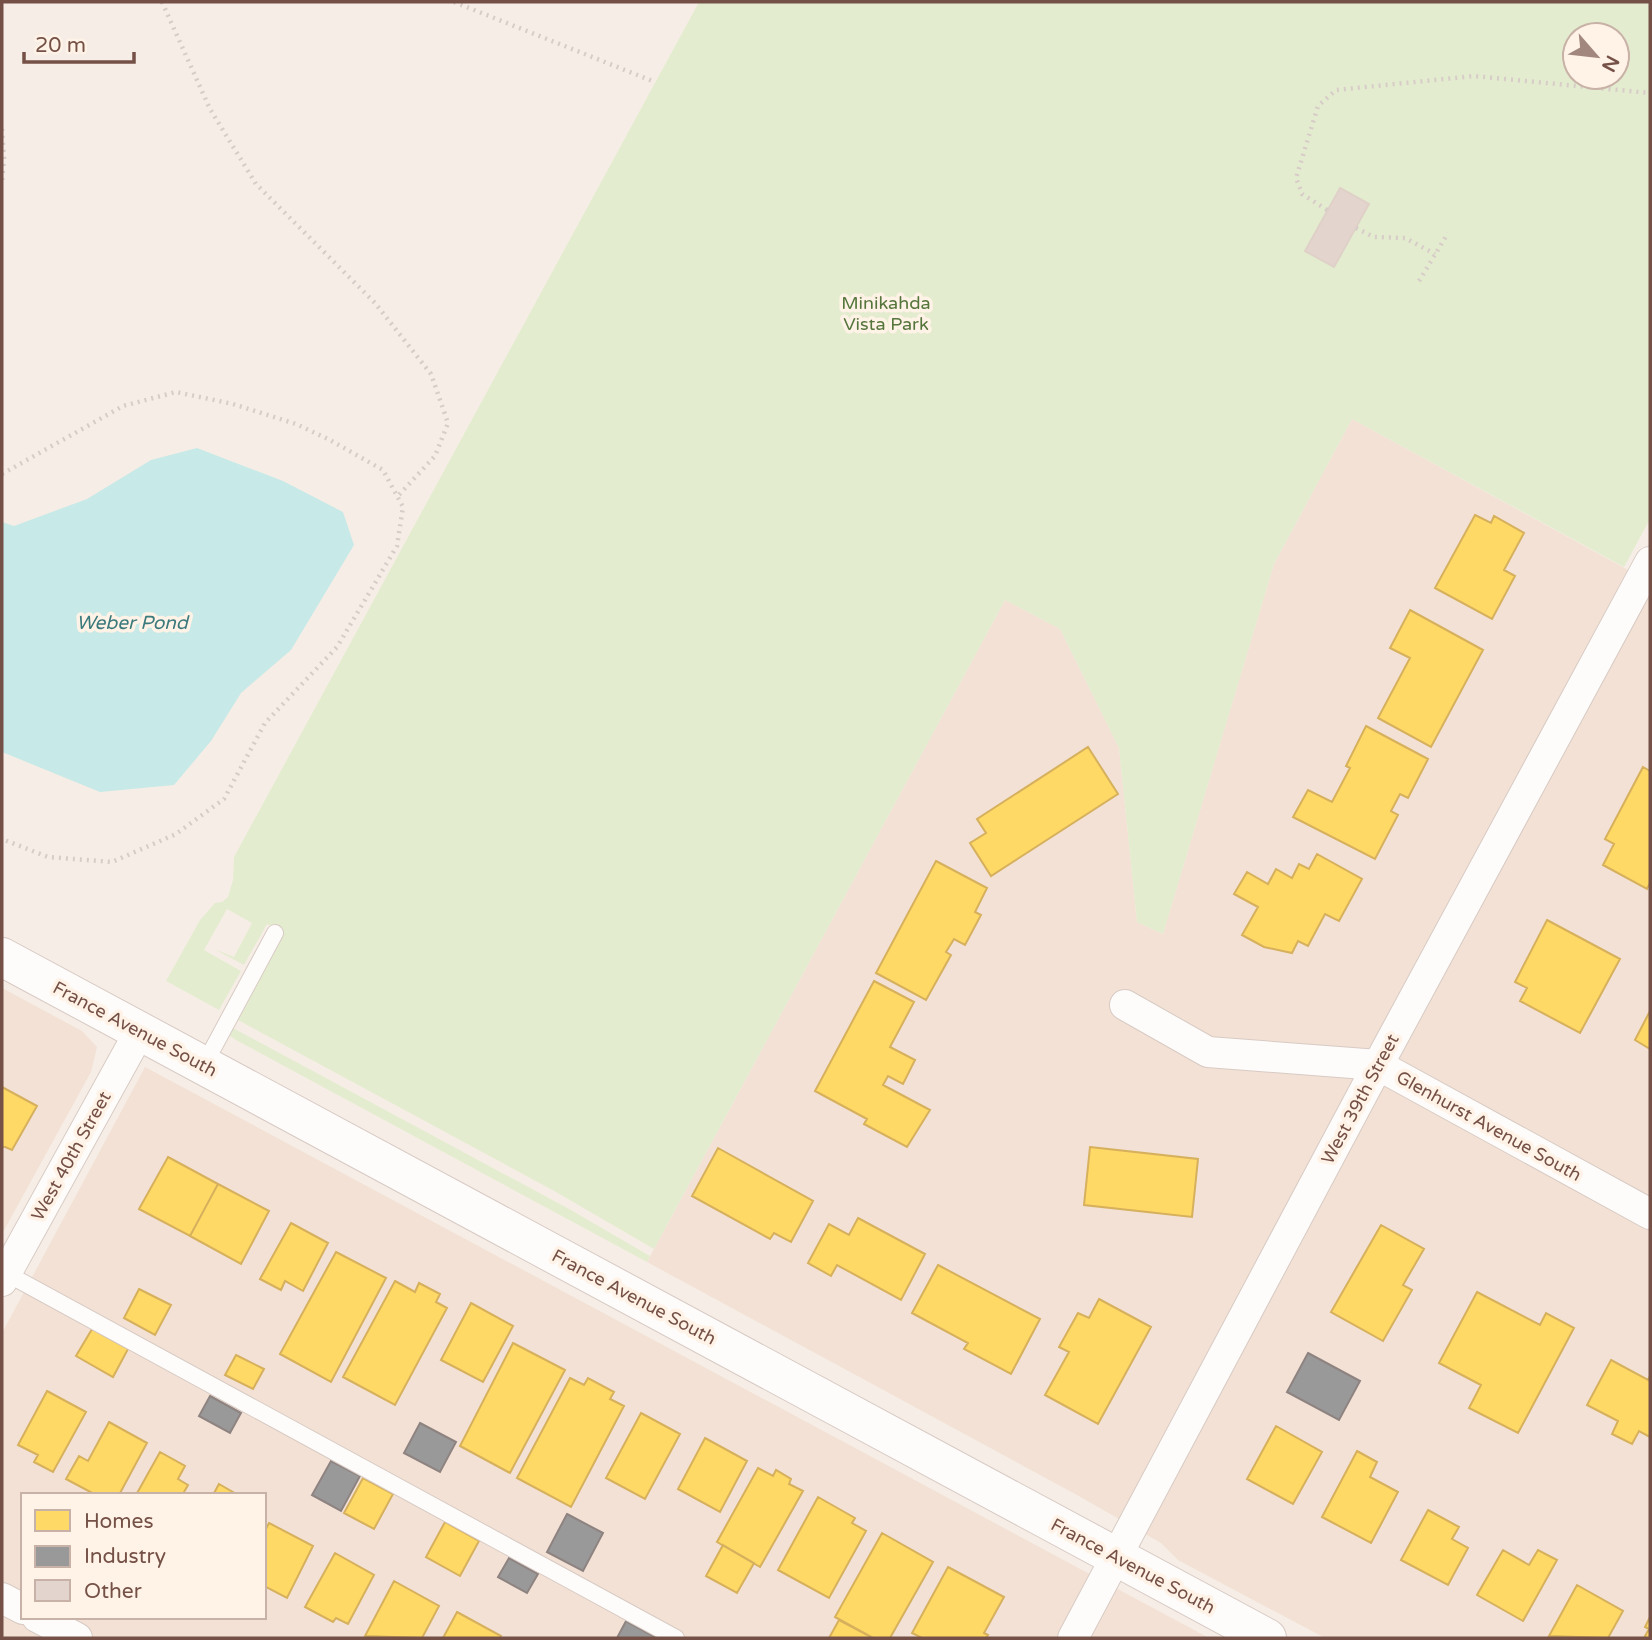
<svg xmlns="http://www.w3.org/2000/svg" width="1652" height="1640" viewBox="0 0 1652 1640" font-family="'Varela Round',sans-serif">
<style>
.residential{fill:#f2e1d4;fill-rule:evenodd}
.green{fill:#e4eccf;fill-rule:evenodd}
.water{fill:#c7e9e7}
.homes{fill:#ffd966;stroke:#d6b05c;stroke-width:2}
.industry{fill:#999;stroke:#8e8380;stroke-width:2}
.building{fill:#e3d5cd;stroke:#dfd0c8;stroke-width:2}
.lines{fill:none;stroke-linecap:round;stroke-linejoin:round}
.service-casing{stroke:#d8cbc4;stroke-width:18}
.minor-casing{stroke:#d8cbc4;stroke-width:32}
.secondary-casing{stroke:#d7c9c3;stroke-width:40}
.path{stroke:#d7ccc8;stroke-width:4.5;stroke-dasharray:2 5;stroke-linecap:butt}
.service{stroke:#fefcfb;stroke-width:16}
.minor{stroke:#fefcfb;stroke-width:30}
.secondary{stroke:#fefcfb;stroke-width:38}
.labels{text-anchor:middle;stroke-width:7;stroke-linejoin:round;paint-order:stroke}
.park-label{font-size:18px;fill:#54753b;stroke:#fff2e6}
.street-label{font-size:18px;fill:#755046;stroke:#fff2e6}
.water-label{font-size:19px;font-style:italic;fill:#3a797c;stroke:#fff2e6}
</style>
<rect width="100%" height="100%" fill="#f6eee6"/>
<path class="residential" d="M1352,419L1650,582V1638H1325L1178,1560L1161,1543L1077,1495L647,1262L1005,600L1060,629L1119,748L1137,922L1163,934L1274,564Z
M2,988L82,1031L97,1047L91,1072L2,1234Z
M145,1067L1209,1638H2V1333ZM23,1495H264V1617H23Z"/>
<path class="green" d="M699,2H1650V519L1624,567L1352,419L1274,564L1163,934L1137,922L1119,748L1060,629L1005,600L654,1249L556,1192L238,1020L284,933L267,924L244,965L214,949L234,957L252,923L227,909L204,950L241,971L219,1010L166,981L200,920L215,903L222,902L228,897L233,880L234,857ZM1575,35H1617V77H1575Z
M233,1028L571,1210L650,1256L647,1262L236,1040L230,1036Z"/>
<path class="water" d="M197,448L283,481L343,512L354,545L291,650L241,693L211,741L174,785L100,792L2,752V522L14,526L87,499L151,460Z"/>
<path class="homes" d="M1475,515L1491,523L1494,516L1524,533L1504,570L1515,576L1492,619L1435,588Z
M1410,610L1483,650L1431,747L1378,718L1410,658L1390,648Z
M1366,726L1428,759L1408,798L1400,794L1391,811L1398,815L1375,859L1293,817L1308,790L1332,802L1350,768L1346,766Z
M1088,747L1118,794L991,876L970,843L986,833L977,819Z
M1643,767L1650,771V883L1647,889L1603,865L1614,844L1605,839Z
M1317,854L1362,879L1339,921L1325,914L1308,946L1298,941L1292,953L1264,947L1242,935L1258,907L1234,894L1247,872L1268,884L1276,869L1292,878L1299,864L1309,869Z
M936,861L987,888L975,912L981,915L965,945L954,939L946,952L951,955L926,1000L876,973Z
M1547,920L1620,959L1580,1033L1520,1001L1527,988L1515,982Z
M874,981L914,1002L890,1047L915,1060L903,1084L888,1076L883,1085L930,1110L907,1147L864,1124L867,1119L815,1091Z
M1650,1011V1049L1635,1040Z
M2,1087L37,1106L12,1150L3,1146L2,1149Z
M1090,1147L1198,1159L1192,1217L1084,1205Z
M718,1148L813,1201L791,1242L774,1233L770,1239L692,1196Z
M168,1157L218,1184L190,1236L139,1209Z
M218,1184L269,1211L241,1264L190,1236Z
M858,1218L925,1254L901,1300L837,1265L831,1276L808,1263L829,1224L849,1235Z
M291,1223L328,1243L303,1291L285,1281L281,1290L260,1279Z
M1381,1225L1424,1249L1403,1285L1412,1290L1383,1341L1331,1312Z
M336,1252L386,1278L331,1382L280,1354Z
M938,1265L1040,1319L1011,1374L964,1349L968,1343L912,1313Z
M395,1281L415,1292L419,1283L440,1294L436,1302L447,1308L395,1405L343,1377Z
M139,1289L171,1305L155,1335L124,1318Z
M1477,1292L1540,1325L1546,1313L1574,1328L1518,1433L1469,1408L1481,1385L1439,1363Z
M1099,1299L1151,1327L1098,1424L1045,1395L1069,1352L1059,1347L1078,1313L1089,1318Z
M471,1303L513,1326L483,1382L441,1360Z
M92,1329L128,1349L113,1377L76,1356Z
M513,1343L565,1370L510,1473L460,1446Z
M236,1355L264,1369L253,1389L225,1375Z
M1611,1360L1648,1380L1650,1376V1437L1639,1431L1632,1444L1612,1434L1618,1421L1587,1405Z
M570,1378L584,1385L588,1378L614,1392L610,1399L624,1406L571,1507L517,1478Z
M47,1391L86,1412L53,1472L34,1462L38,1455L18,1445Z
M641,1413L680,1434L645,1499L606,1478Z
M109,1422L147,1443L119,1495H96L66,1479L79,1456L88,1461Z
M1276,1426L1322,1452L1293,1504L1247,1479Z
M705,1438L747,1461L720,1512L678,1489Z
M1357,1451L1377,1462L1370,1477L1398,1492L1371,1543L1322,1517Z
M160,1452L185,1466L178,1479L188,1485L184,1492L190,1495H136Z
M758,1468L773,1476L776,1470L791,1479L789,1484L803,1491L760,1567L717,1542Z
M363,1478L393,1494L374,1529L344,1513Z
M219,1484L238,1495H213Z
M818,1497L855,1518L852,1523L866,1531L829,1598L778,1570Z
M1428,1510L1459,1527L1452,1539L1468,1548L1448,1585L1401,1560Z
M445,1522L479,1541L460,1576L426,1557Z
M269,1523L313,1546L287,1598L264,1586V1533Z
M882,1533L933,1562L890,1638H873L835,1617Z
M723,1545L754,1563L737,1593L706,1576Z
M1503,1550L1529,1565L1538,1550L1557,1560L1523,1621L1477,1595Z
M335,1553L374,1575L348,1624L336,1618L333,1622L305,1607Z
M948,1567L1004,1597L984,1633L988,1635L986,1638H922L912,1633Z
M394,1581L439,1606L422,1638L365,1636Z
M1577,1585L1623,1611L1608,1638L1549,1636Z
M457,1612L501,1636L500,1638H443Z
M1650,1617V1638H1644L1649,1629L1645,1627Z
M839,1620L873,1638H829Z"/>
<path class="industry" d="M1308,1353L1360,1381L1339,1420L1287,1392Z
M210,1396L241,1413L230,1433L199,1416Z
M420,1423L456,1442L440,1472L404,1453Z
M331,1461L360,1476L341,1511L312,1495Z
M567,1514L603,1533L583,1571L547,1552Z
M509,1558L538,1574L527,1593L498,1577Z
M626,1621L655,1637V1638H617Z"/>
<path class="building" d="M1340,188L1369,204L1334,267L1305,251Z"/>
<g class="lines">
<defs>
<path id="service" d="M204,1065L275,933
M2,1271L676,1638"/>
<path id="minor" d="M1125,1005L1208,1052L1378,1065L1650,1214
M2,1281L140,1031
M2,1598L23,1609
M37,1617L77,1638
M1073,1638L1378,1065L1650,562"/>
<path id="secondary" d="M2,957L1267,1638"/>
</defs>
<use href="#service" class="service-casing"/>
<use href="#minor" class="minor-casing"/>
<use href="#secondary" class="secondary-casing"/>
<path class="path" d="M162,2L210,109L256,184L375,303L431,374L448,423L435,456L397,497
M454,2L655,82
M2,129L4,158L2,183
M1327,210L1302,194L1296,178L1318,106L1336,90L1474,76L1650,93
M1356,228L1374,237L1405,238L1435,254
M1419,281L1448,233
M2,474L123,406L176,392L233,404L296,424L330,440L383,470L403,507L397,546L337,647L265,723L224,799L176,834L112,862L48,857L2,839"/>
<use href="#service" class="service"/>
<use href="#minor" class="minor"/>
<use href="#secondary" class="secondary"/>
</g>
<g class="labels">
<g class="park-label">
<text x="886" y="309">Minikahda<tspan x="886" dy="21">Vista Park</tspan></text>
</g>
<g class="street-label">
<text transform="translate(135 1029) rotate(28)" y="6">France Avenue South</text>
<text transform="translate(1360 1099) rotate(-62)" y="6">West 39th Street</text>
<text transform="translate(1489 1126) rotate(29)" y="6">Glenhurst Avenue South</text>
<text transform="translate(71 1156) rotate(-61)" y="6">West 40th Street</text>
<text transform="translate(634 1297) rotate(28)" y="6">France Avenue South</text>
<text transform="translate(1133 1566) rotate(28)" y="6">France Avenue South</text>
</g>
<g class="water-label">
<text x="132" y="629">Weber Pond</text>
</g>
</g>
<rect width="1652" height="1640" fill="none" stroke="#755046" stroke-width="7"/>
<rect x="21" y="1493" width="245" height="126" fill="#fff2e6" stroke="#c8b1a6" stroke-width="2"/>
<rect x="35" y="1510" width="35" height="21" fill="#ffd966" stroke="#c8b1a6" stroke-width="2"/>
<text x="84" y="1528" font-size="21" fill="#755046">Homes</text>
<rect x="35" y="1546" width="35" height="21" fill="#999999" stroke="#c8b1a6" stroke-width="2"/>
<text x="84" y="1563" font-size="21" fill="#755046">Industry</text>
<rect x="35" y="1580" width="35" height="21" fill="#e3d5cd" stroke="#c8b1a6" stroke-width="2"/>
<text x="84" y="1598" font-size="21" fill="#755046">Other</text>
<g transform="translate(1596 56) rotate(118)"><circle r="33" fill="#fff2e6" stroke="#c8b1a6" stroke-width="2"/>
<path d="M0-5L12 26L0 18L-12 26Z" fill="#a2877e"/>
<text y="-10" font-size="19" font-weight="bold" text-anchor="middle" fill="#755046">N</text>
</g>
<path d="M24 52v10h110v-10" fill="none" stroke="#755046" stroke-width="3.5"/>
<text x="35" y="52" font-size="21" fill="#755046" stroke="#fff2e6" stroke-width="5" paint-order="stroke">20 m</text>
</svg>
